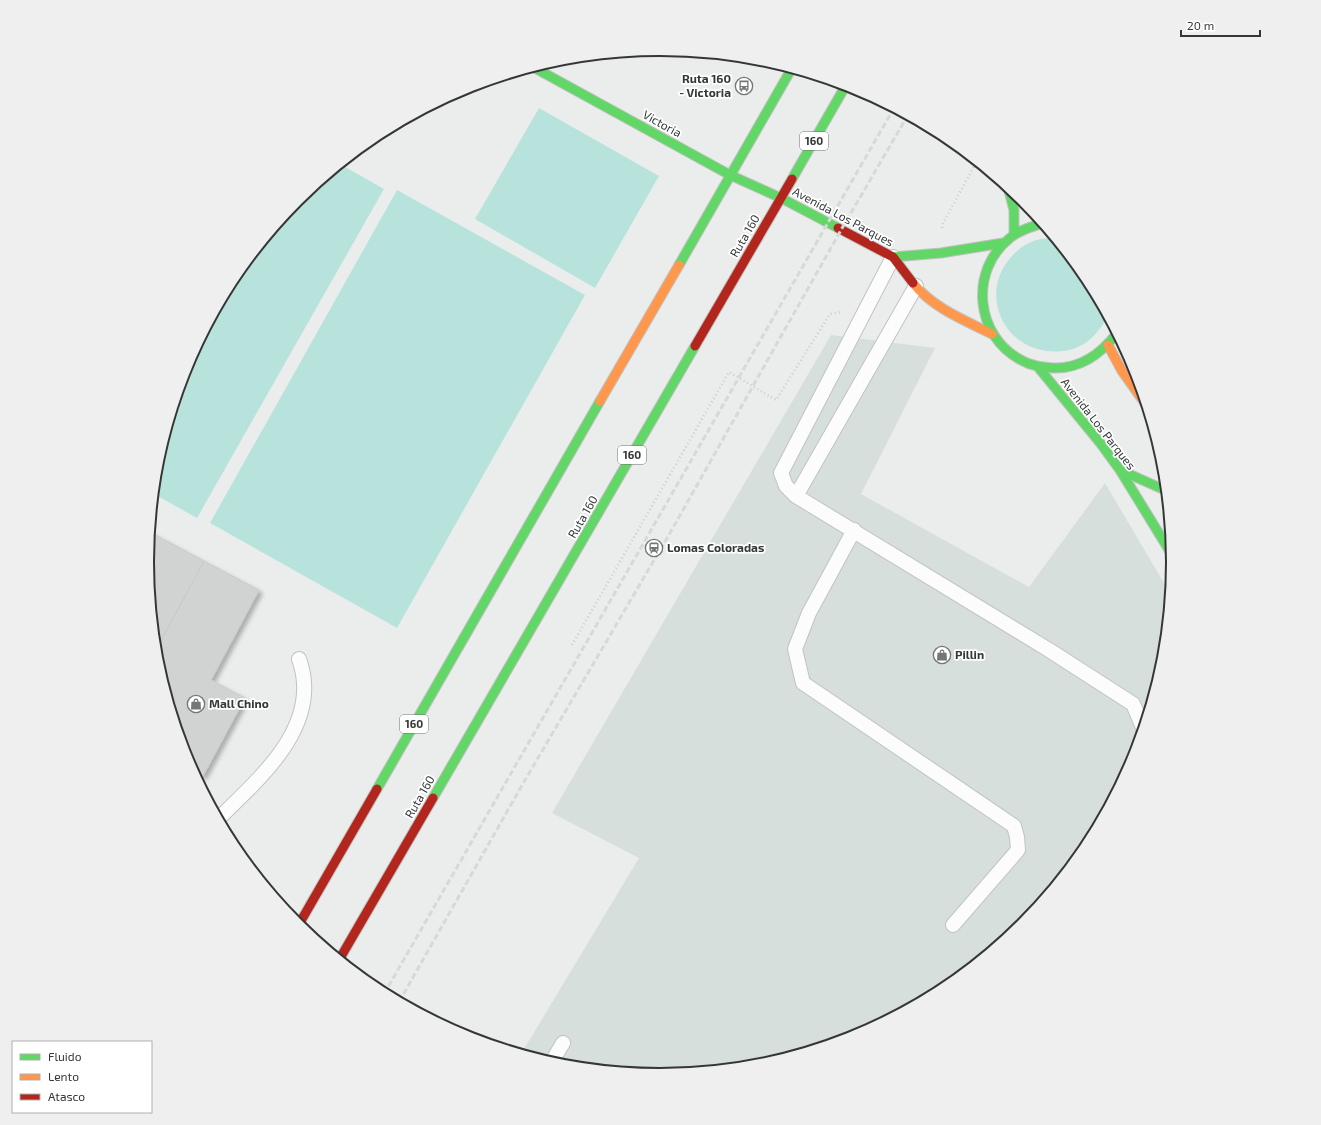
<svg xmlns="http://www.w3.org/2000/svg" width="1321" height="1125" viewBox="0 0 1321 1125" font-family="'Exo 2',sans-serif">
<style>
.built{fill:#d7dfdd}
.green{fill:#b8e3dd}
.building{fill:#d1d3d3;stroke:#c9cbcb;filter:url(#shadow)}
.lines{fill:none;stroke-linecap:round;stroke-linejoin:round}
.lane-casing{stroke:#c1c3c2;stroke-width:16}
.fast-casing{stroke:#c1c3c2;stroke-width:11}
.slow-casing{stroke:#c1c3c2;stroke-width:11}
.jam-casing{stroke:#c1c3c2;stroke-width:11}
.path{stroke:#cbcccc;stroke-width:2.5;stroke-dasharray:1 3;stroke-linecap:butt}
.lane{stroke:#fcfcfc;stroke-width:14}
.fast{stroke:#63d668;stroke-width:9}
.slow{stroke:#ff974d;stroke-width:9}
.jam{stroke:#b3261e;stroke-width:9}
.rail{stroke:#d7d8d8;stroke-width:3;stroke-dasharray:6 3;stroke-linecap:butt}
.labels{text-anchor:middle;stroke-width:3.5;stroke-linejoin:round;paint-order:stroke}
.shield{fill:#fff;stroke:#727373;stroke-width:1}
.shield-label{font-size:11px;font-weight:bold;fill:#353737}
.poi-label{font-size:12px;font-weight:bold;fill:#353737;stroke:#fff;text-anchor:start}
.street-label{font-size:12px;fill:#353737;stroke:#fff}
.rim{fill:none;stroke:#353737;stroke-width:2}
</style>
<defs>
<filter id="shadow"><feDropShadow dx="3.5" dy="3.5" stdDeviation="2" flood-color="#0004"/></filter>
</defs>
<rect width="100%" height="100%" fill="#ebedec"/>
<path class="built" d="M831,335L935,348L861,494L1029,587L1105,483L1171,595L1164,663L1135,759L1087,848L1023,926L946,990L857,1037L760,1066L660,1076L560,1066L521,1054L639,858L552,813Z"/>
<path class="green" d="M539,108L659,176L595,288L475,219Z
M340,164L384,189L197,518L154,494L157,462L186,366L234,277L298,199Z
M397,190L585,295L397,628L210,523Z
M1055,237L1088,277L1108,315C1099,334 1084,349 1063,351C1005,358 973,291 1016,252C1022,246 1031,241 1040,239C1045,238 1050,238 1055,237Z"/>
<path class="building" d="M150,532L204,561L156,650L147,562Z
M204,561L259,590L211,680L245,698L203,776L192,771L186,759L157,662L156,650Z"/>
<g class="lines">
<defs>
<path id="lane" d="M893,257L781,473L786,486L796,496L1049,650L1133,704L1144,730
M796,496L916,286
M854,530L809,613L795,649L803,683L1014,826L1017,837L1018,850L953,925
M218,819C260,778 323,725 299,659
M551,1063L563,1043"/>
<path id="fast" d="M533,67L730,175L781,198L838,228
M792,179L846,85
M1008,187L1014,210V234
M1043,223C1031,227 1019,230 1010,238C969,270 975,336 1021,360C1031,366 1042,367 1053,368C1081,369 1101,354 1117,333
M893,257L941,253L1003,243
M679,265L792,68
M1038,367L1101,444L1120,470L1174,558
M1120,470L1167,491
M377,789L600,401
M433,798L695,346"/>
<path id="slow" d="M913,283C933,308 964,320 992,334
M1108,345L1122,371L1147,406
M600,401L679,265"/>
<path id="jam" d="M838,228L893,257L913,283
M695,346L792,179
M298,926L377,789
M339,960L433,798"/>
</defs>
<use href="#lane" class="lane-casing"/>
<use href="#fast" class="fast-casing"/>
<use href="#slow" class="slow-casing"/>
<use href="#jam" class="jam-casing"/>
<path class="path" d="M942,228L943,223L977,161
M572,645L729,372L776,400L830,314L841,312"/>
<use href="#lane" class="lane"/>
<use href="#fast" class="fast"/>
<use href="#slow" class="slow"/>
<use href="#jam" class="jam"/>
<path class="rail" d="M384,994L894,108
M399,1002L521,787L670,533L841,230L908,115"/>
</g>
<defs>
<symbol id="bus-ring" viewBox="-11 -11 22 22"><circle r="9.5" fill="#fff" stroke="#757776" stroke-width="1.5"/><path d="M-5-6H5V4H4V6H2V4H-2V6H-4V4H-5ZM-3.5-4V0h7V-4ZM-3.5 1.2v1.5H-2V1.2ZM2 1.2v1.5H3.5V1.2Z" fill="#757776"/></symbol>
<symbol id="station-ring" viewBox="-11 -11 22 22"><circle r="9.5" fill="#fff" stroke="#757776" stroke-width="1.5"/><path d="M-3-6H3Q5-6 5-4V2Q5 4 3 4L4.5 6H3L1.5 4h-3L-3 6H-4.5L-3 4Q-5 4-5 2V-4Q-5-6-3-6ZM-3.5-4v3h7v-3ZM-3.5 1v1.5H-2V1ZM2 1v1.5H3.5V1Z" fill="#757776"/></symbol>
<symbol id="shop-ring" viewBox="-11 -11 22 22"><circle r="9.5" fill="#fff" stroke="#757776" stroke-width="1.5"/><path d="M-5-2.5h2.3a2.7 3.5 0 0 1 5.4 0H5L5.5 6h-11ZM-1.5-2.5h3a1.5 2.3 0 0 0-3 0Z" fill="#757776"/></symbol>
</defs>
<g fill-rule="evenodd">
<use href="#bus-ring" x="734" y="76" width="20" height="20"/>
<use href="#station-ring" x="644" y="538" width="20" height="20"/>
<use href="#shop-ring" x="932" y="645" width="20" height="20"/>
<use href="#shop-ring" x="186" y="694" width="20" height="20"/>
</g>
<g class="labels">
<g class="shield">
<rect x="800" y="132" width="28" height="18" rx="3"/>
<rect x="618" y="446" width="28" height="18" rx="3"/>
<rect x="400" y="715" width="28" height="18" rx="3"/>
</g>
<g class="shield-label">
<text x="814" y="145">160</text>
<text x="632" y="459">160</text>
<text x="414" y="728">160</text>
</g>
<g class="poi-label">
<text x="731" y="83" text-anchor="end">Ruta 160<tspan x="731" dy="14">- Victoria</tspan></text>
<text x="667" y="552">Lomas Coloradas</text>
<text x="955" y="659">Pillin</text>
<text x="209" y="708">Mall Chino</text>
</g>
<g class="street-label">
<text transform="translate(662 124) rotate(29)" y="4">Victoria</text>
<text transform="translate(843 217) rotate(28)" y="4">Avenida Los Parques</text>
<text transform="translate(745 236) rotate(-60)" y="4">Ruta 160</text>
<text transform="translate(1098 424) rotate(52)" y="4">Avenida Los Parques</text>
<text transform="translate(583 517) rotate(-60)" y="4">Ruta 160</text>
<text transform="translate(420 797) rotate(-60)" y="4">Ruta 160</text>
</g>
</g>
<path d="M0 0H1321V1125H0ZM154 562a506 506 0 1 1 1012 0a506 506 0 1 1-1012 0Z" fill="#efefef" fill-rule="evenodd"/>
<path class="rim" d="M154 562a506 506 0 1 1 1012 0a506 506 0 1 1-1012 0Z"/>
<rect x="12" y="1041" width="140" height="72" fill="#ffffff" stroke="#aeafaf"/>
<rect x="20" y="1054" width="20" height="6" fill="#63d668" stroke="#aeafaf"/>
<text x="48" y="1061" font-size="12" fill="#353737">Fluido</text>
<rect x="20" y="1074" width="20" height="6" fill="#ff974d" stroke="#aeafaf"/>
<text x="48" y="1081" font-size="12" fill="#353737">Lento</text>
<rect x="20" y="1094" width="20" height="6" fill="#b3261e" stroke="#aeafaf"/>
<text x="48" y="1101" font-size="12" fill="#353737">Atasco</text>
<path d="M1181 30v6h79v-6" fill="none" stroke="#353737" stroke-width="2"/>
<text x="1187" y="30" font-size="12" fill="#353737" stroke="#ffffff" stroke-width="3" paint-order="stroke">20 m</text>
</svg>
